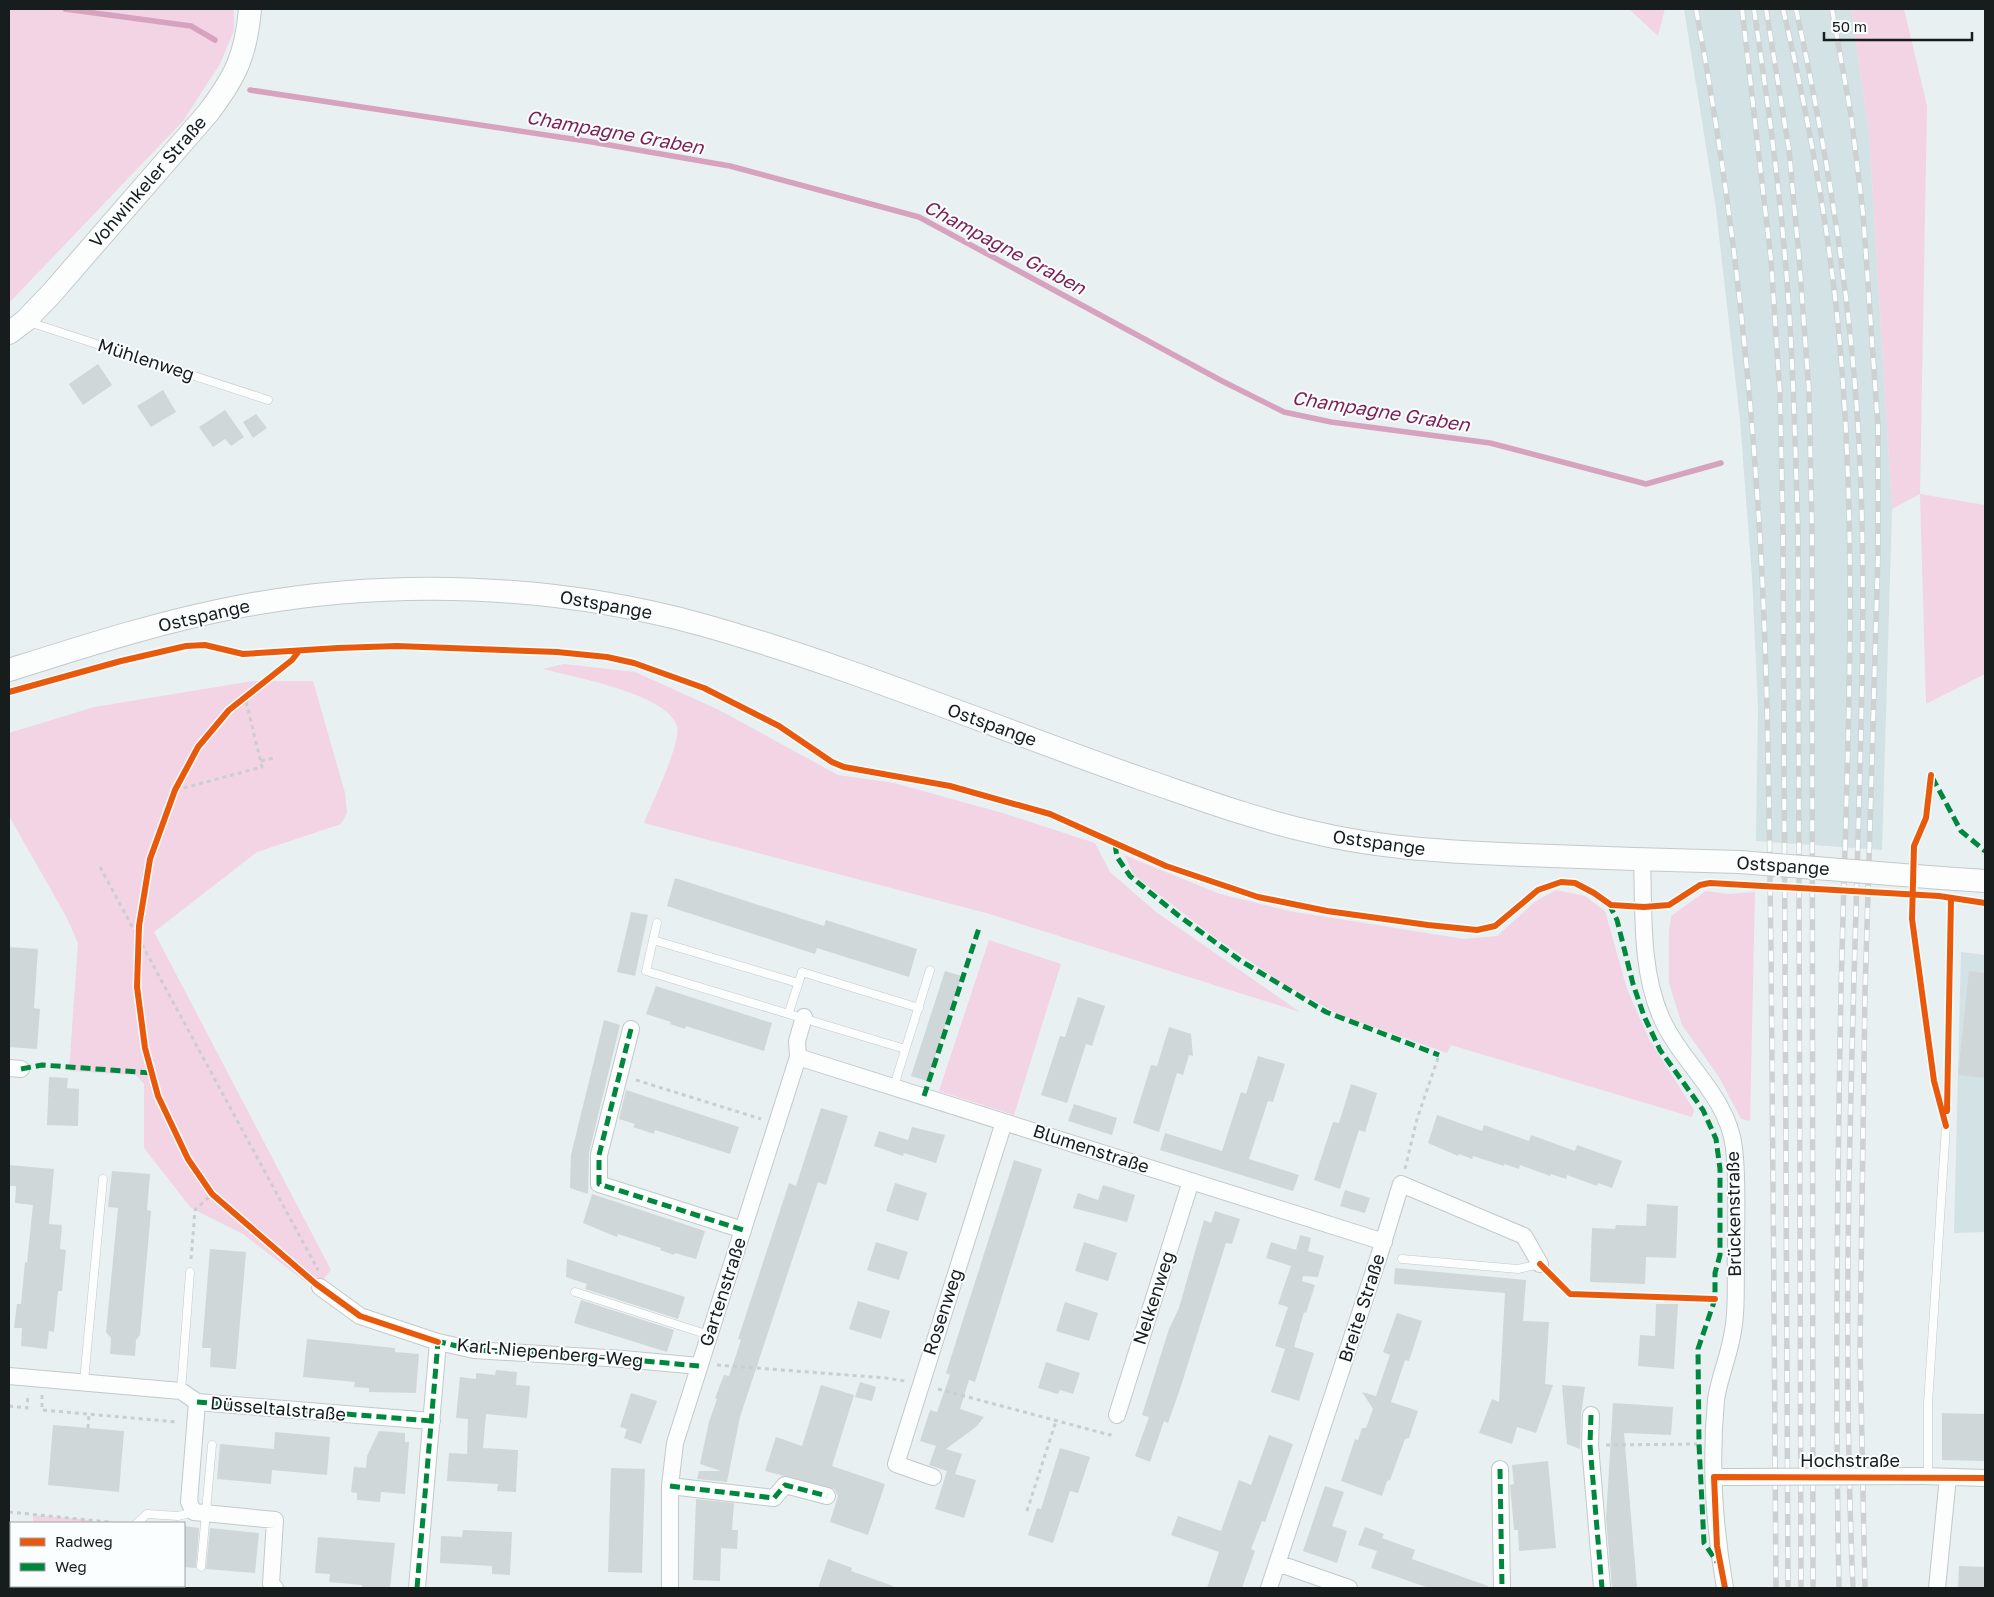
<svg xmlns="http://www.w3.org/2000/svg" width="1994" height="1597" viewBox="0 0 1994 1597" font-family="'Golos Text',sans-serif">
<style>
.built{fill:#d2e2e5}
.green{fill:#f2d4e5}
.lines{fill:none;stroke-linecap:round;stroke-linejoin:round}
.stream{stroke:#d7a2be;stroke-width:5.5}
.building{fill:#d0d7d8}
.lane-casing{stroke:#c3c9ca;stroke-width:9}
.street-casing{stroke:#c3c9ca;stroke-width:18}
.secondary-casing{stroke:#c3c9ca;stroke-width:24}
.path{stroke:#cbcece;stroke-width:3;stroke-dasharray:4 4;stroke-linecap:butt}
.lane{stroke:#fcfdfd;stroke-width:8}
.street{stroke:#fcfdfd;stroke-width:16}
.secondary{stroke:#fcfdfd;stroke-width:22}
.rail-casing{stroke:#ced1d1;stroke-width:5.5}
.rail{stroke:#fbfeff;stroke-width:4;stroke-dasharray:11;stroke-linecap:butt}
.street-bridge-casing{stroke:#c3c9ca;stroke-width:18;stroke-linecap:butt}
.secondary-bridge-casing{stroke:#c3c9ca;stroke-width:24;stroke-linecap:butt}
.street-bridge{stroke:#fcfdfd;stroke-width:16}
.secondary-bridge{stroke:#fcfdfd;stroke-width:22}
.quiet{stroke:#00873e;stroke-width:5;stroke-dasharray:10 5;stroke-linecap:butt}
.cycleway-casing{stroke:#fbfeff;stroke-width:9}
.cycleway{stroke:#e8590c;stroke-width:6}
.labels{text-anchor:middle;stroke-width:4;stroke-linejoin:round;paint-order:stroke}
.street-label{font-size:18px;fill:#171c1d;stroke:#fbfeff}
.water-label{font-size:19px;font-style:italic;fill:#7d1f56;stroke:#fbfeff}
</style>
<rect width="100%" height="100%" fill="#e8f0f2"/>
<path class="built" d="M1684,9H1851L1869,133L1892,509L1882,850L1756,841L1758,707L1752,577L1740,420L1716,209Z
M1961,952L1985,955V1232L1954,1233Z"/>
<path class="green" d="M9,9H234V30L220,64L183,121L9,303Z
M1629,9H1665L1658,36Z
M1851,9H1904L1927,106L1920,494L1985,505V674L1926,704L1920,494L1892,509L1869,133Z
M564,664L635,672L719,710L838,775L894,783L1006,814L1095,843L1110,872L1156,912L1300,1012L986,913L644,823C651,805 682,742 677,726C668,694 573,677 543,669Z
M253,681H313L345,793L347,813L341,824L257,852L154,932L331,1270L315,1289L243,1234L191,1208L144,1148V1084L136,1075L69,1071L78,943L66,916L9,816V733L94,707Z
M1124,855L1220,894L1289,911L1464,939L1497,936L1536,901L1556,890L1585,896L1605,911L1627,989L1649,1039L1694,1110L1692,1117L1451,1045L1447,1053L1340,1015L1287,986L1214,937L1134,875Z
M1706,891L1728,894L1755,892L1750,1121L1741,1119L1719,1077L1682,1025L1669,983V931L1671,916Z
M989,940L1061,964L1014,1115L939,1091Z
M33,1515L92,1520V1523H33Z"/>
<g class="lines">
<path class="stream" d="M65,9L191,26L215,40
M250,90L586,141L730,166L919,217L1222,381L1284,412L1331,422L1490,443L1646,484L1721,463"/>
</g>
<path class="building" d="M98,364L112,385L83,405L69,384Z
M163,390L176,412L151,427L137,406Z
M225,410L244,437L231,446L225,439L213,447L199,427Z
M256,414L267,428L253,438L243,422Z
M675,878L824,926L826,920L917,949L909,977L817,948L815,954L667,906Z
M631,912L648,915L635,976L617,972Z
M9,947L38,949L34,1008L40,1009L37,1049L9,1047Z
M945,971L962,976L927,1081L911,1076Z
M1969,971L1985,973V1078L1958,1075Z
M656,986L772,1023L764,1051L686,1026L685,1029L670,1024L671,1022L646,1014Z
M1078,997L1105,1006L1092,1046L1086,1044L1067,1103L1041,1095L1060,1036L1065,1037Z
M604,1020L620,1025L589,1153L588,1194L570,1188L571,1155Z
M1169,1027L1191,1034L1193,1056L1189,1055L1183,1075L1177,1073L1159,1132L1133,1123L1151,1065L1157,1066Z
M1258,1056L1285,1064L1273,1102L1268,1101L1249,1159L1299,1175L1293,1191L1160,1150L1165,1133L1222,1151L1241,1092L1246,1094Z
M49,1077L68,1078L67,1088L79,1089L78,1126L47,1125Z
M1351,1084L1377,1093L1365,1132L1359,1130L1340,1189L1314,1180L1333,1122L1339,1123Z
M626,1090L739,1127L730,1154L655,1130L654,1134L633,1127L635,1124L619,1119Z
M1074,1104L1117,1118L1112,1135L1068,1121Z
M821,1108L848,1116L826,1185L818,1182L740,1417L727,1482L697,1479L699,1471H721L700,1464L709,1422L717,1399L715,1398L724,1375L729,1376L741,1340L738,1339L789,1183L796,1186Z
M1437,1115L1482,1131L1484,1125L1529,1141L1531,1135L1575,1151L1577,1145L1622,1161L1612,1188L1598,1183L1597,1186L1567,1175L1566,1179L1551,1174L1550,1176L1520,1165L1519,1169L1504,1164V1166L1473,1156L1472,1159L1459,1154L1458,1156L1428,1143Z
M912,1127L945,1135L936,1163L904,1153L903,1156L874,1146L879,1131L908,1140Z
M1014,1160L1042,1169L975,1382L969,1380L960,1409L984,1417L976,1427L946,1449L962,1454L955,1474L976,1480L964,1518L935,1509L947,1471L929,1465L936,1446L920,1441L930,1410L937,1412L950,1375L946,1373Z
M9,1165L54,1169L49,1224L62,1225L60,1249L66,1250L62,1291H58L54,1332L49,1331L47,1349L21,1346L22,1328H14L17,1304H21L25,1262L27,1263L33,1205L15,1203L16,1186H9Z
M112,1171L150,1174L147,1210L151,1211L140,1335L136,1340L135,1356L110,1354L111,1338L106,1332L118,1208L108,1207Z
M895,1183L927,1193L918,1221L886,1211Z
M1103,1185L1135,1195L1127,1222L1073,1208L1078,1193L1098,1200Z
M1345,1190L1370,1198L1365,1213L1340,1206Z
M592,1194L705,1231L696,1259L675,1253L674,1255L660,1250L661,1248L618,1234L617,1237L583,1223Z
M1647,1204L1678,1206L1676,1258L1646,1257L1645,1284L1590,1282L1592,1228L1615,1229L1616,1225L1646,1226Z
M1215,1211L1240,1219L1232,1244L1226,1243L1180,1389L1168,1423L1164,1421L1150,1462L1135,1456L1149,1417L1142,1415L1169,1329L1179,1308L1204,1220L1211,1223Z
M1300,1235L1311,1238L1308,1251L1324,1256L1318,1277L1303,1276L1302,1281L1315,1285L1306,1313L1304,1312L1294,1347L1314,1353L1299,1401L1271,1392L1285,1349L1275,1346L1288,1307L1278,1304L1291,1266L1266,1258L1271,1242L1296,1250Z
M876,1242L908,1252L899,1280L867,1270Z
M1084,1242L1117,1253L1108,1281L1075,1271Z
M210,1249L246,1252L236,1369L210,1367L211,1348H202Z
M567,1259L685,1297L678,1319L585,1289L587,1284L566,1277Z
M1395,1268L1526,1280L1523,1321L1549,1322L1545,1384L1553,1385L1536,1433L1517,1427L1512,1444L1479,1433L1492,1399L1499,1402L1505,1293L1394,1284Z
M581,1300L674,1330L667,1352L574,1323Z
M858,1301L890,1311L881,1339L849,1329Z
M1065,1302L1098,1313L1089,1341L1056,1331Z
M1656,1304H1678L1674,1369L1638,1366L1640,1335L1655,1336Z
M1397,1313L1422,1321L1409,1361L1405,1360L1391,1402L1418,1411L1409,1438L1405,1439L1390,1480L1387,1481L1382,1496L1341,1481L1355,1439L1358,1440L1362,1428H1366L1373,1409L1362,1392L1376,1396L1390,1355L1383,1352Z
M307,1339L395,1348V1352L419,1354L416,1393L369,1392V1388L354,1387L355,1382L303,1377Z
M1046,1362L1080,1373L1073,1394L1060,1390L1058,1394L1038,1388Z
M496,1370L517,1372L516,1385L530,1386L527,1418L486,1414L483,1448L518,1450L516,1492L497,1491L498,1484L447,1481L449,1453L467,1454L468,1419L456,1418L460,1377L476,1379V1373L495,1375Z
M860,1382L876,1387L872,1401L855,1397Z
M821,1385L854,1395L832,1466L885,1484L868,1535L830,1522L838,1496L834,1489L765,1471L776,1437L802,1446Z
M1562,1385L1585,1387L1581,1415L1580,1449L1567,1444Z
M631,1393L657,1401L641,1444L624,1438L627,1429L620,1427Z
M1613,1403L1673,1407L1671,1435L1624,1433L1637,1588H1612L1606,1518Z
M1942,1413L1985,1414V1461L1942,1460Z
M53,1425L124,1431L119,1492L48,1485Z
M379,1431L405,1433V1442H409L405,1494L381,1492L380,1502L357,1500V1493L351,1492L354,1467L366,1468L367,1456Z
M275,1432L330,1437L327,1475L272,1470L271,1484L217,1479L220,1444L274,1449Z
M1269,1435L1293,1444L1265,1522L1262,1521L1251,1549L1255,1551L1242,1588H1207L1219,1552L1171,1535L1178,1516L1221,1531L1239,1480L1251,1485Z
M1060,1448L1090,1457L1078,1493L1070,1491L1053,1543L1028,1535L1037,1508L1041,1509Z
M1548,1461L1556,1548L1519,1551L1518,1530H1514L1510,1485L1514,1484L1512,1465Z
M611,1468L645,1469L642,1573L608,1572Z
M1325,1486L1344,1492L1332,1526L1347,1531L1337,1563L1303,1551Z
M696,1499L734,1503L732,1530H738L737,1549L721,1548L720,1581L693,1580Z
M184,1526L199,1528L196,1568L184,1567Z
M1365,1527L1384,1534L1382,1538L1415,1550L1412,1559L1488,1586L1487,1588H1429L1371,1568L1377,1551L1358,1545Z
M210,1528L259,1533L255,1573L206,1569Z
M463,1530L512,1532L510,1575L492,1574V1566L440,1563L441,1536L462,1537Z
M318,1537L395,1543L390,1588H362V1585L329,1582L330,1574L315,1573Z
M828,1559L852,1568L851,1571L893,1586V1588H818Z
M1959,1566L1985,1567V1588H1958Z"/>
<g class="lines">
<defs>
<path id="lane" d="M29,322L268,400
M657,923L646,971L905,1049
M653,940L798,983
M789,1012L802,972L919,1008
M894,1086L930,970
M1402,1259L1518,1269L1540,1264
M575,1292L709,1335
M84,1381L103,1179
M181,1391L190,1272
M1928,1476V1403L1946,1126
M137,1523L147,1514L178,1516L194,1512
M201,1567L212,1445"/>
<path id="street" d="M1642,859C1644,912 1640,968 1661,1017C1681,1063 1728,1096 1734,1148C1738,1181 1736,1216 1736,1250C1735,1280 1738,1312 1731,1341C1727,1361 1719,1379 1716,1400C1710,1463 1714,1526 1725,1588
M631,1029L599,1155V1184L743,1230
M798,1057L1384,1242
M9,1068L21,1069
M320,1287L360,1316L438,1342L474,1350L623,1359L699,1366
M9,1376L181,1391L197,1402L432,1421
M197,1402L189,1502L194,1512L275,1520L271,1584L275,1588
M1117,1415L1191,1181
M1591,1415L1590,1445L1602,1588
M1500,1469L1502,1588
M1923,1476L1985,1478
M933,1477L896,1464L1004,1122
M1714,1477H1743
M670,1486L774,1498L785,1485L827,1496
M1277,1563L1349,1588
M417,1588L438,1342
M670,1588V1486L675,1443L798,1057L797,1041L804,1017
M1269,1588L1379,1256L1401,1184L1524,1236L1540,1264
M1937,1588L1948,1477"/>
<path id="secondary" d="M9,333L25,321L51,294L208,113C236,76 246,55 250,9
M9,670C85,646 162,621 242,606C393,578 554,584 703,625C852,667 996,728 1142,779C1198,798 1254,819 1312,832C1382,849 1454,852 1525,855C1597,858 1668,860 1740,862
M1941,878L1985,881"/>
</defs>
<use href="#lane" class="lane-casing"/>
<use href="#street" class="street-casing"/>
<use href="#secondary" class="secondary-casing"/>
<path class="path" d="M299,651L292,660C258,686 222,711 198,748C183,771 173,797 164,823C120,944 130,1088 211,1193C218,1202 228,1209 236,1216C259,1237 284,1257 308,1277
M261,761L274,758
M176,790L262,767L245,697
M100,867L318,1270
M636,1080L761,1119
M1405,1169L1417,1119L1439,1055
M191,1259L195,1210L212,1194
M717,1365L886,1378L905,1381
M938,1389L1110,1435L1112,1430
M42,1395V1410L177,1422
M9,1406L27,1408L28,1394
M88,1428L89,1414
M1606,1445L1697,1444
M1027,1511L1056,1421
M9,1512L109,1522"/>
<use href="#lane" class="lane"/>
<use href="#street" class="street"/>
<use href="#secondary" class="secondary"/>
<defs>
<path id="rail" d="M1696,9C1727,173 1747,339 1758,506C1768,654 1769,803 1771,952C1774,1164 1774,1376 1776,1588
M1742,9L1771,260L1780,395L1783,531L1788,1588
M1754,9C1766,91 1778,174 1785,257C1793,348 1795,439 1798,530L1801,1588
M1766,9L1789,150L1799,257L1809,392L1812,530L1813,1588
M1783,9C1809,120 1830,233 1840,346C1859,561 1846,776 1841,991C1837,1190 1835,1389 1839,1588
M1796,9C1826,147 1849,285 1858,426C1868,587 1860,750 1856,912C1849,1137 1843,1363 1853,1588
M1832,9L1851,115L1863,213L1878,427V556L1865,994L1860,1348L1865,1588"/>
</defs>
<use href="#rail" class="rail-casing"/>
<use href="#rail" class="rail"/>
<defs>
<path id="street-bridge" d="M1743,1477L1923,1476"/>
<path id="secondary-bridge" d="M1740,862L1941,878"/>
</defs>
<use href="#street-bridge" class="street-bridge-casing"/>
<use href="#secondary-bridge" class="secondary-bridge-casing"/>
<use href="#street-bridge" class="street-bridge"/>
<use href="#secondary-bridge" class="secondary-bridge"/>
<path class="quiet" d="M1932,777L1961,831L1985,851
M1115,844L1117,857L1130,876L1179,916L1241,961L1326,1012L1439,1055
M1609,904L1617,920L1633,984L1644,1016L1660,1050L1703,1110L1716,1139L1720,1169V1255L1715,1273V1299L1698,1349L1699,1444L1704,1543L1717,1562
M631,1029L599,1155V1184L743,1230
M21,1069L42,1065L152,1073
M924,1096L979,928
M436,1341L474,1350L623,1359L699,1366
M197,1402L432,1421
M1591,1415L1590,1445L1602,1588
M1500,1469L1502,1588
M670,1486L774,1498L785,1485L827,1496
M417,1588L438,1342"/>
<defs>
<path id="cycleway" d="M299,651L292,660L229,710L198,747L175,790L150,859L139,926L137,987L145,1048L158,1096L188,1159L212,1194L316,1284L360,1316L438,1342
M9,692L121,661L186,646L205,645L243,654L338,648L397,646L557,652L607,657L634,663L704,688L779,726L832,762L844,767L950,786L1050,814L1166,866L1258,897L1327,911L1428,925L1477,930L1495,926L1538,890L1561,882L1575,883L1594,893L1611,905L1644,907L1669,905L1700,885L1710,883L1939,896L1985,903
M1931,775L1926,818L1914,846L1912,919L1934,1081L1946,1126
M1947,1111L1951,899
M1540,1264L1570,1294L1715,1299
M1725,1588L1717,1546L1714,1477L1985,1478"/>
</defs>
<use href="#cycleway" class="cycleway-casing"/>
<use href="#cycleway" class="cycleway"/>
</g>
<g class="labels">
<g class="street-label">
<text transform="translate(148 182) rotate(-49)" y="6">Vohwinkeler Straße</text>
<text transform="translate(146 360) rotate(18)" y="6">Mühlenweg</text>
<text transform="translate(606 605) rotate(10)" y="6">Ostspange</text>
<text transform="translate(204 616) rotate(-13)" y="6">Ostspange</text>
<text transform="translate(992 725) rotate(20)" y="6">Ostspange</text>
<text transform="translate(1379 843) rotate(8)" y="6">Ostspange</text>
<text transform="translate(1783 866) rotate(4)" y="6">Ostspange</text>
<text transform="translate(1091 1149) rotate(18)" y="6">Blumenstraße</text>
<text transform="translate(1734 1214) rotate(-91)" y="6">Brückenstraße</text>
<text transform="translate(723 1292) rotate(-72)" y="6">Gartenstraße</text>
<text transform="translate(1154 1298) rotate(-72)" y="6">Nelkenweg</text>
<text transform="translate(1362 1308) rotate(-72)" y="6">Breite Straße</text>
<text transform="translate(943 1312) rotate(-72)" y="6">Rosenweg</text>
<text transform="translate(550 1353) rotate(5)" y="6">Karl-Niepenberg-Weg</text>
<text transform="translate(278 1409) rotate(5)" y="6">Düsseltalstraße</text>
<text x="1850" y="1467">Hochstraße</text>
</g>
<g class="water-label">
<text transform="translate(615 132) rotate(10)" y="7">Champagne Graben</text>
<text transform="translate(1005 247) rotate(28)" y="7">Champagne Graben</text>
<text transform="translate(1381 411) rotate(9)" y="7">Champagne Graben</text>
</g>
</g>
<rect width="1994" height="1597" fill="none" stroke="#171c1d" stroke-width="20"/>
<rect x="10" y="1522" width="175" height="65" fill="#fbfeff" stroke="#a0a4a5"/>
<rect x="20" y="1538" width="25" height="8" fill="#e8590c" stroke="#a0a4a5"/>
<text x="55" y="1547" font-size="15" fill="#171c1d">Radweg</text>
<rect x="20" y="1563" width="25" height="8" fill="#00873e" stroke="#a0a4a5"/>
<text x="55" y="1572" font-size="15" fill="#171c1d">Weg</text>
<path d="M1824 32v8h148v-8" fill="none" stroke="#171c1d" stroke-width="2.5"/>
<text x="1832" y="32" font-size="15" fill="#171c1d" stroke="#fbfeff" stroke-width="4" paint-order="stroke">50 m</text>
</svg>
